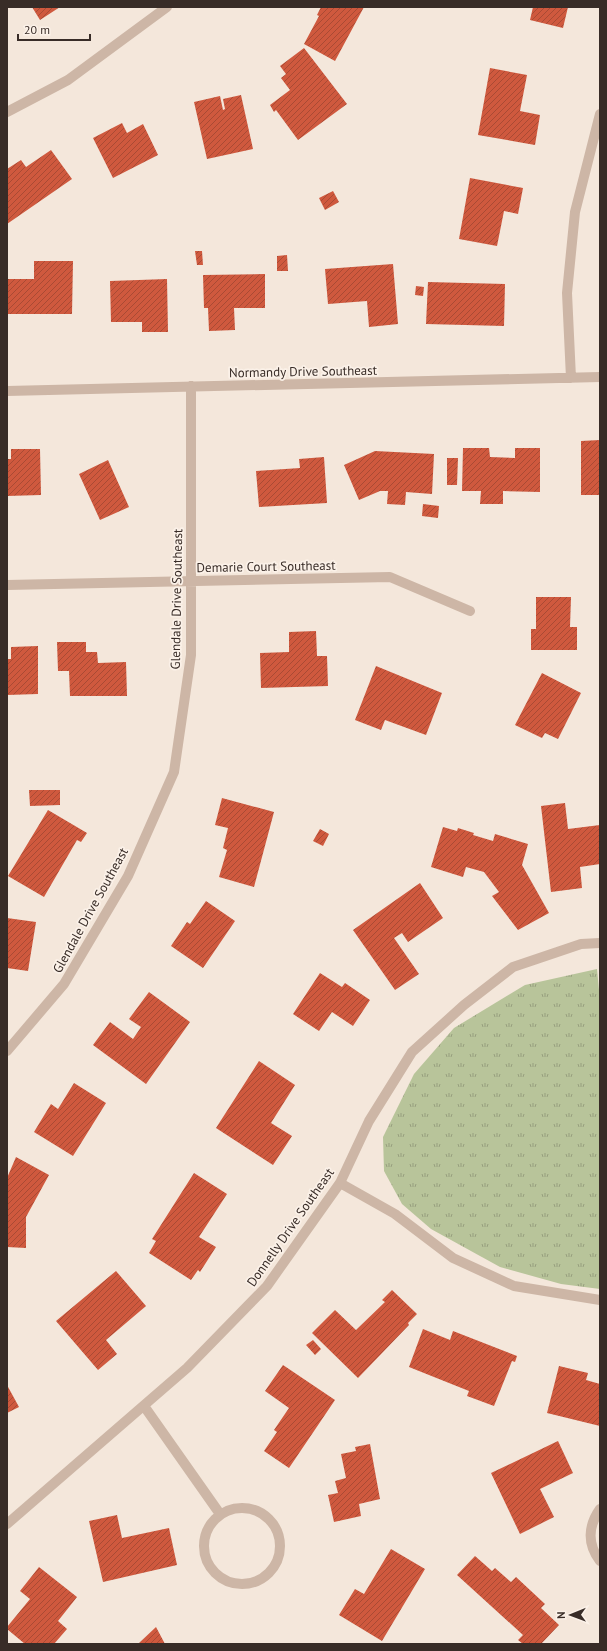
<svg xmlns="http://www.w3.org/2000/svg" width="607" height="1651" viewBox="0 0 607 1651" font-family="'PT Sans',sans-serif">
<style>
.park{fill:url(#park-tufts)}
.building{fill:url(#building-hatch)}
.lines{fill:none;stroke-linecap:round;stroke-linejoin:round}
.street{stroke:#cdb6a6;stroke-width:10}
.labels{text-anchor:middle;stroke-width:3.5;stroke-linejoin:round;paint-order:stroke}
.street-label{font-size:13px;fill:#382c27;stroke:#fbf1e8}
</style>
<defs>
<pattern id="park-tufts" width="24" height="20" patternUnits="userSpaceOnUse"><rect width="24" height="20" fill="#b8c49a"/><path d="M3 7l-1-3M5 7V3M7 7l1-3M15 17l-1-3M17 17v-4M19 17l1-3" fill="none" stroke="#979f7e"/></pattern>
<pattern id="building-hatch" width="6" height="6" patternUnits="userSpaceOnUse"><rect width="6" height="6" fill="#cf593e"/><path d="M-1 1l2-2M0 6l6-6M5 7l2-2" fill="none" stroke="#a94a34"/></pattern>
</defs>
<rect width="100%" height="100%" fill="#f4e7db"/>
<path class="park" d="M597,969L600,1000V1289L561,1284L500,1267L431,1229L402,1204L384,1171L383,1137L414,1074L454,1028L525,985Z"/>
<path class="building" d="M32,7H60L40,20Z
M321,7H364L335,61L304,44L319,16L317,15Z
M533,7H568L563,28L530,20Z
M304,48L347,104L298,140L276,110L274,112L270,105L290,90L281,78L286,74L280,66Z
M490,68L527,75L520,111L540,115L535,145L478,135Z
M241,95L253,149L207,159L194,102L220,96L223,110L225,109L223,99Z
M122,123L127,133L143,124L158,155L113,178L93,138Z
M51,150L72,179L7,224V169L21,160L26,167Z
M470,178L523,188L518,214L504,211L497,246L459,239Z
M333,191L339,202L325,210L319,198Z
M195,251H202L203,265H197Z
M287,255L288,271H277V256Z
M34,261H73L72,314H7V279H34Z
M393,264L398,324L369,327L367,301L328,304L325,269Z
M265,274V308H234L235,330L209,331L208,308H204L203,275Z
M167,279L168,332H142V322H111L110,281Z
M428,282L505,284L504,326L426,324Z
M416,286L424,287L423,296L415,295Z
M600,440V495H581V441Z
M463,448H489L490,457L515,458V448H540V492L503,491V504H480L481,491H462Z
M11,449H40L41,495L7,496V459H11Z
M375,451L434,454L432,494L406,492L405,505L387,504L388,491H380L359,500L344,465Z
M324,457L327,503L259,507L256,471L300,468L299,459Z
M447,458H458L457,485H447Z
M108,460L129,507L100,520L79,474Z
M423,504L439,506L438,518L422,516Z
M536,597H571L570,627H577V650H531V629H536Z
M316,631L317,656H327L328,686L261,688L260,653L289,652V632Z
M57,642H86V652H97L98,663L126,662L127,696H70L69,671H58Z
M38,646V694L7,695V659H11V647Z
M376,666L442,693L426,735L385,720L381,730L355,720Z
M542,673L581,693L558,739L545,733L542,738L515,725Z
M29,790H60V805L30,806Z
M222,798L274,812L254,887L219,877L227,850L223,848L228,828L215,825Z
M565,803L568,829L600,825V864L580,867L582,888L551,892L541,806Z
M48,810L87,833L81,842L77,840L44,897L8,876Z
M443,827L457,831L458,828L474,833L473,835L493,841L495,834L528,844L522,865L549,913L518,930L492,896L499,892L484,872L466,867L463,877L431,867Z
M320,829L329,834L323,846L313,841Z
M420,883L443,918L408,942L402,933L394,938L419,974L395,990L353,930Z
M206,901L235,921L203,968L171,946L187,922L190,924Z
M7,918L36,922L28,971L7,968Z
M320,973L342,987L345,983L370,1000L353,1026L332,1012L319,1031L293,1014Z
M149,992L190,1022L146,1084L93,1045L110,1022L133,1039L141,1027L129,1019Z
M259,1061L295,1085L271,1123L292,1136L273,1165L216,1128Z
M74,1083L106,1103L73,1156L34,1132L51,1104L58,1109Z
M16,1157L49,1175L26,1217V1248L7,1247V1178Z
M194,1173L227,1194L199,1237L216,1247L200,1272L198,1270L191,1280L149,1253L156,1241L152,1239Z
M116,1271L146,1306L106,1340L117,1354L98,1370L56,1321Z
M392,1290L417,1314L408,1323L409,1325L358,1378L312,1333L335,1310L356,1330L385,1302L382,1300Z
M423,1329L450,1340L453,1331L517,1356L515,1362L512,1361L494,1406L467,1396L469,1391L409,1367Z
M313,1340L321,1349L315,1355L306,1345Z
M283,1365L335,1400L289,1468L264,1451L277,1432L274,1430L289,1408L265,1391Z
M559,1366L588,1373L586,1380L600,1384V1426L547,1413Z
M7,1385L19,1407L7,1413Z
M558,1441L573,1473L540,1489L554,1517L520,1534L491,1473Z
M370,1444L380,1499L359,1504L361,1516L334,1522L328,1495L338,1493L335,1481L346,1478L341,1454L356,1451L355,1447Z
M117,1515L122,1538L169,1528L177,1565L103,1582L89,1521Z
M391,1549L425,1569L382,1641L339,1615L355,1589L364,1594Z
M475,1556L492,1571L495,1568L511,1582L516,1577L545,1604L541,1608L559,1625L541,1644H523L518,1640L523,1635L457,1575Z
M39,1567L77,1597L58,1621L67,1629L54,1644H25L7,1629V1627L30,1599L20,1591Z
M156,1627L165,1644H138Z"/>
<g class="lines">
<path class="street" d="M7,112L68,80L167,7
M571,378L567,293L575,212L600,114
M7,391L600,377
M7,585L390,577L470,611
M7,1051L64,984L128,876L174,772L191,655V386
M340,1183L395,1214L453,1258L514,1286L600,1300
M144,1406L220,1514
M204 1546a38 38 0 1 1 76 0a38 38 0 1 1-76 0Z
M600,1509C588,1526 587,1544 600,1561
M7,1524L187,1368L267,1286L340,1183L369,1121L412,1052L464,1005L513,967L581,944L600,943"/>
</g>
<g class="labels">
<g class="street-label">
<text transform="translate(303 371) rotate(-1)" y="5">Normandy Drive Southeast</text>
<text transform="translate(266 566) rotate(-1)" y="5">Demarie Court Southeast</text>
<text transform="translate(176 599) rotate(-89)" y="5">Glendale Drive Southeast</text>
<text transform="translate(90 910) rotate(-61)" y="5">Glendale Drive Southeast</text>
<text transform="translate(290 1227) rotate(-55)" y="5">Donnelly Drive Southeast</text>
</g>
</g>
<rect width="607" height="1651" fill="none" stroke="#382c27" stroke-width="16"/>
<g transform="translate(571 1615) rotate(269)" stroke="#fbf1e8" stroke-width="3" paint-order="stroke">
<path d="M0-3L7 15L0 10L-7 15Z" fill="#382c27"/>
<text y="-6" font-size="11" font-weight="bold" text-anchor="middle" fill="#382c27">N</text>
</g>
<path d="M18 34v6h72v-6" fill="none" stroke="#382c27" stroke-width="2"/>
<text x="24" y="34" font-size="12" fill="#382c27" stroke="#fbf1e8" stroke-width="3" paint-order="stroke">20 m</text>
</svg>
